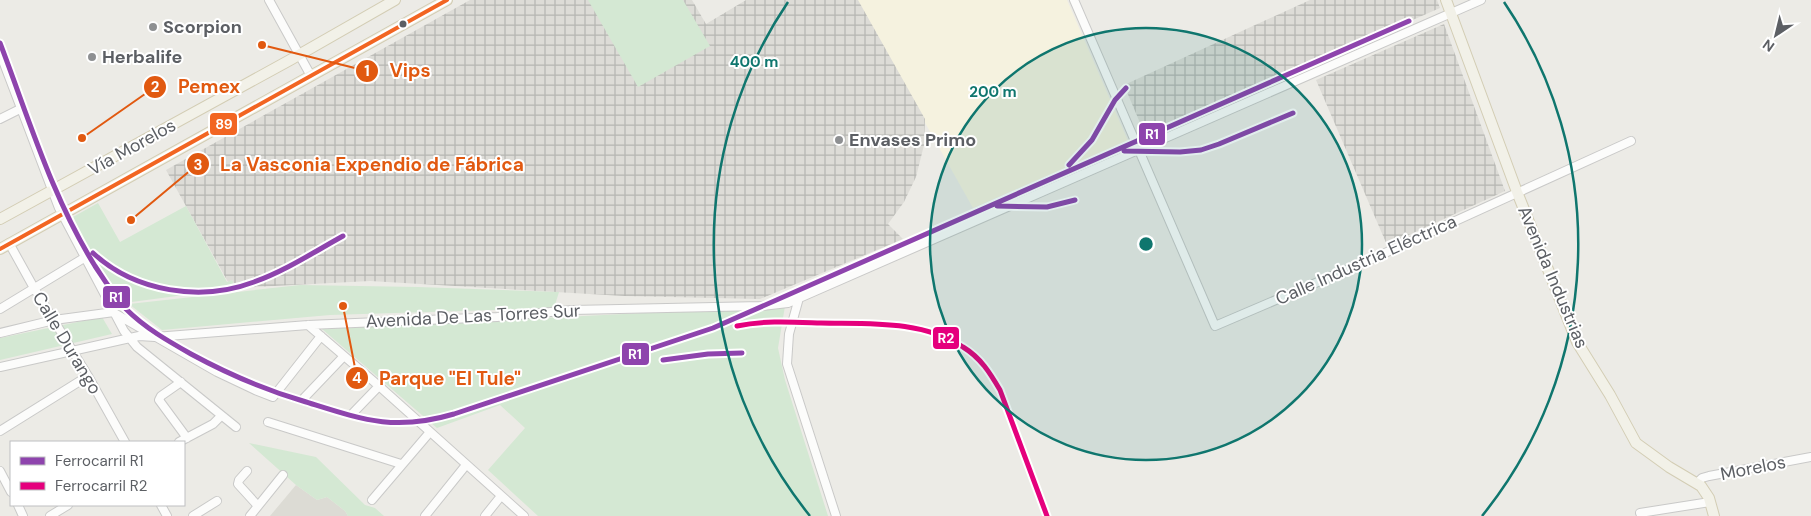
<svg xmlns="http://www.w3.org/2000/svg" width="1811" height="516" viewBox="0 0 1811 516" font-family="'DM Sans',sans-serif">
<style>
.commercial{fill:#f5f2df}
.industrial{fill:url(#industrial-grid)}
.education{fill:#dcdbd4}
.green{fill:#d4e8d3}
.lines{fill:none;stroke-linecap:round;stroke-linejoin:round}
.minor-casing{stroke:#c9c9c8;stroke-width:10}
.major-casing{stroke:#d3cdb4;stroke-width:12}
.minor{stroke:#fcfcfb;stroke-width:8}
.major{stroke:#f2f1e8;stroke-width:10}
.bus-1-casing{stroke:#fff;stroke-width:8}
.bus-1{stroke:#f26522;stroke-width:4}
.rail-1-casing{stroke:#fff;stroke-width:9}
.rail-2-casing{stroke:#fff;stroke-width:9}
.rail-1{stroke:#8e44ad;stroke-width:5}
.rail-2{stroke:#e5007d;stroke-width:5}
.ring{fill:none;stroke:#0f766e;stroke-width:2.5}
.bus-dot{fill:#5c5f64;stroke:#fff;stroke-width:2}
.poi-dot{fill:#8e9092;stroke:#fff;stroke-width:2}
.labels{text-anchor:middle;stroke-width:4;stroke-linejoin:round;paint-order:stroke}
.poi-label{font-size:18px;font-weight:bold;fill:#5c5f64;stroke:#fff;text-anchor:start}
.street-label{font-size:18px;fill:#5c5f64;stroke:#fff}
.centre{fill:#0f766e;stroke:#fff;stroke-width:2.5}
.ring-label{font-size:15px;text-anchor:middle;font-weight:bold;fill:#0f766e;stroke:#fff;stroke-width:4;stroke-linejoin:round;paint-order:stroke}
.leader{fill:none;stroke:#e15910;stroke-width:2}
.callout-dot{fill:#e15910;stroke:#fff;stroke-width:2}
.mark-label{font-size:15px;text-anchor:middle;font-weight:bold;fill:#fff}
.callout-label{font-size:19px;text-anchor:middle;font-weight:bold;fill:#e15910;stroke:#fff;stroke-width:4;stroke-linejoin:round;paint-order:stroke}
.line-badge{stroke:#fff;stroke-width:2}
.badge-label{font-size:14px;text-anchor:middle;font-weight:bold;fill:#fff}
</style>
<defs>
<pattern id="industrial-grid" width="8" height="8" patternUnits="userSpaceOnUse" patternTransform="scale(1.25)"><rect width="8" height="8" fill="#dddcd7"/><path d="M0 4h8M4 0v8" fill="none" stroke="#b6b6b2"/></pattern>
</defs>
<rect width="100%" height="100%" fill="#ecebe6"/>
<path class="commercial" d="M856,0H1067L1128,141L973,208Z"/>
<path class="industrial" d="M470,0H692L706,24L746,0H858L925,119L924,145L916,177L904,202L888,224L903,239L760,299L624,296L370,281L237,288L232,280L228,282L166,170Z
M1310,0H1437L1440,8L1146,137L1124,85Z
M1444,24L1505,191L1387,245L1316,80Z"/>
<path class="education" d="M296,485L317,500L327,497L345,511L348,516H270Z"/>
<path class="green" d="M588,0H683L710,46L638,87Z
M98,203L120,242L186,206L227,282L232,280L237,288L124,303L89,259L73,217Z
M300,285L418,287L559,292L554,308L330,315L162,330L129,304Z
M785,306L778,348L785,380L828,516H538L488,470L525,428L500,405L437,428L322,329Z
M102,317L112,334L0,360V338Z
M249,443L316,457L365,505L375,508L384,516H348L345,511L327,497L317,500L296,485Z"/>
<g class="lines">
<defs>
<path id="minor" d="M269,0L311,76
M1074,0L1215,326L1374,258L1631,141
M0,53L59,208L124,331L137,347L236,427
M0,119L22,108
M9,243L34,288L88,376L125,442
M799,298L789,334L787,364L836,516
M0,309L84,258
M116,314L217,372L255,390L273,397L321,336
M308,325L379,386L524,516
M0,333L54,320L114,312
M0,367L139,336L155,337L308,325L497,317L572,310L762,306L788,303L1481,0
M181,382L161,396L159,400L187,438
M303,399L344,356
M352,414L379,386
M268,422L401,464
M0,431L88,376
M179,442L213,424L221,416
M0,471L11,492
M247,471L239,480L238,484L258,506
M1697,483L1702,478L1709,476L1811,457
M372,500L430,432
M18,505L23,516
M161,505L167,516
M1640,513L1710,502
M50,516L68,505
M193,516L217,501
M250,516L283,475
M425,516L466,465
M485,516L501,496"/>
<path id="major" d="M1446,0L1517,192L1577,342L1610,395L1636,443L1669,467L1701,486L1709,498L1714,516
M0,219L290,60L395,0
M0,249L447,0"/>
</defs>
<use href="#minor" class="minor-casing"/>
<use href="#major" class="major-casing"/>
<use href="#minor" class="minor"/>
<use href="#major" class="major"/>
<defs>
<path id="bus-1" d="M0,249L447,0"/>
</defs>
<use href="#bus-1" class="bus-1-casing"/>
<use href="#bus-1" class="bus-1"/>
<defs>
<path id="rail-1" d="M0,43C29,119 52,197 95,266C105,281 114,296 126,309C145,328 168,341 191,354C228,374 262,389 303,401C361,419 393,432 454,414L713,328L1409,21
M1124,151L1180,152L1201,150L1219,144L1293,113
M1069,165L1092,140L1115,100L1126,88
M997,206L1047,207L1075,200
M93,253C135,292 201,302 254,282C285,271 314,252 343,236
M663,360L708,354L742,353"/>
<path id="rail-2" d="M737,326C765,320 793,322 821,323C869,324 922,320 963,347C981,358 990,373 1000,390L1047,516"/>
</defs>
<use href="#rail-1" class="rail-1-casing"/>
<use href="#rail-2" class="rail-2-casing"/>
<use href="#rail-1" class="rail-1"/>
<use href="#rail-2" class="rail-2"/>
</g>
<circle cx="1146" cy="244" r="216" fill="#0f766e" fill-opacity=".12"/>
<g class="ring">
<circle cx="1146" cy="244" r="216"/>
<path d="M810 516A432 432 0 0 1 788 2M1504 2A432 432 0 0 1 1482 516"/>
</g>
<circle class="bus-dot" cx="403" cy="24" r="4.5"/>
<g class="poi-dot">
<circle cx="153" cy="27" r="5"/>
<circle cx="92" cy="57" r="5"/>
<circle cx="839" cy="140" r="5"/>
</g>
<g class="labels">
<g class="poi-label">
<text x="163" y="33">Scorpion</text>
<text x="102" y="63">Herbalife</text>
<text x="849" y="146">Envases Primo</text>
</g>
<g class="street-label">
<text transform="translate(132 147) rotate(-29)" y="6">Vía Morelos</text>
<text transform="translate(1366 260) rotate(-24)" y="6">Calle Industria Eléctrica</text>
<text transform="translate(1553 277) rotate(67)" y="6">Avenida Industrias</text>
<text transform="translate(473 316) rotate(-3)" y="6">Avenida De Las Torres Sur</text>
<text transform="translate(67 343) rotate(59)" y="6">Calle Durango</text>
<text transform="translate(1753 468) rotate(-11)" y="6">Morelos</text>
</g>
</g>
<circle cx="1146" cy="244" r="8" class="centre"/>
<g class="ring-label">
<text x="754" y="67">400 m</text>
<text x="993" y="97">200 m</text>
</g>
<path class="leader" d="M262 45L367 71M82 138L155 87M131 220L198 164M343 306L357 378"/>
<g class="callout-dot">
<circle cx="262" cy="45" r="5"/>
<circle cx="82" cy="138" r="5"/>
<circle cx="131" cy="220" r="5"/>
<circle cx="343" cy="306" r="5"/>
<circle cx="367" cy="71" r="12"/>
<circle cx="155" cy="87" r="12"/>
<circle cx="198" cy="164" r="12"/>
<circle cx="357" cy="378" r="12"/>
</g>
<g class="mark-label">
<text x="367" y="76">1</text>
<text x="155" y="92">2</text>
<text x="198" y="170">3</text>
<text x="357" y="383">4</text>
</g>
<g class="callout-label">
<text x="410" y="77">Vips</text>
<text x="209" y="93">Pemex</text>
<text x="372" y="171">La Vasconia Expendio de Fábrica</text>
<text x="450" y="385">Parque "El Tule"</text>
</g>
<g class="line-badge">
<rect x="209" y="112" width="29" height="24" rx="5" fill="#f26522"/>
<rect x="1138" y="122" width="28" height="24" rx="5" fill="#8e44ad"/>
<rect x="102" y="285" width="29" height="24" rx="5" fill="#8e44ad"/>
<rect x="932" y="326" width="28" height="24" rx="5" fill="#e5007d"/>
<rect x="621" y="342" width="29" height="24" rx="5" fill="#8e44ad"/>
</g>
<g class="badge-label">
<text x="224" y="129">89</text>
<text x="1152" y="139">R1</text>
<text x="116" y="302">R1</text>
<text x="946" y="343">R2</text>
<text x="635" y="359">R1</text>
</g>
<rect x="10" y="441" width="175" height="65" fill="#ffffff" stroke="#bebfc1"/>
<rect x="20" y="457" width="25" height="8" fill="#8e44ad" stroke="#bebfc1"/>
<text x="55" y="466" font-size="15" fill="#5c5f64">Ferrocarril R1</text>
<rect x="20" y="482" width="25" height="8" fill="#e5007d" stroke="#bebfc1"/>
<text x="55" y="491" font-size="15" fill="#5c5f64">Ferrocarril R2</text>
<g transform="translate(1776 35) rotate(215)" stroke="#ffffff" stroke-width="4" paint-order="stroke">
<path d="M0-4L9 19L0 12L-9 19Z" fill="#5c5f64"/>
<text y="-8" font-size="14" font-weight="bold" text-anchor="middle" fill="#5c5f64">N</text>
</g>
</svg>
